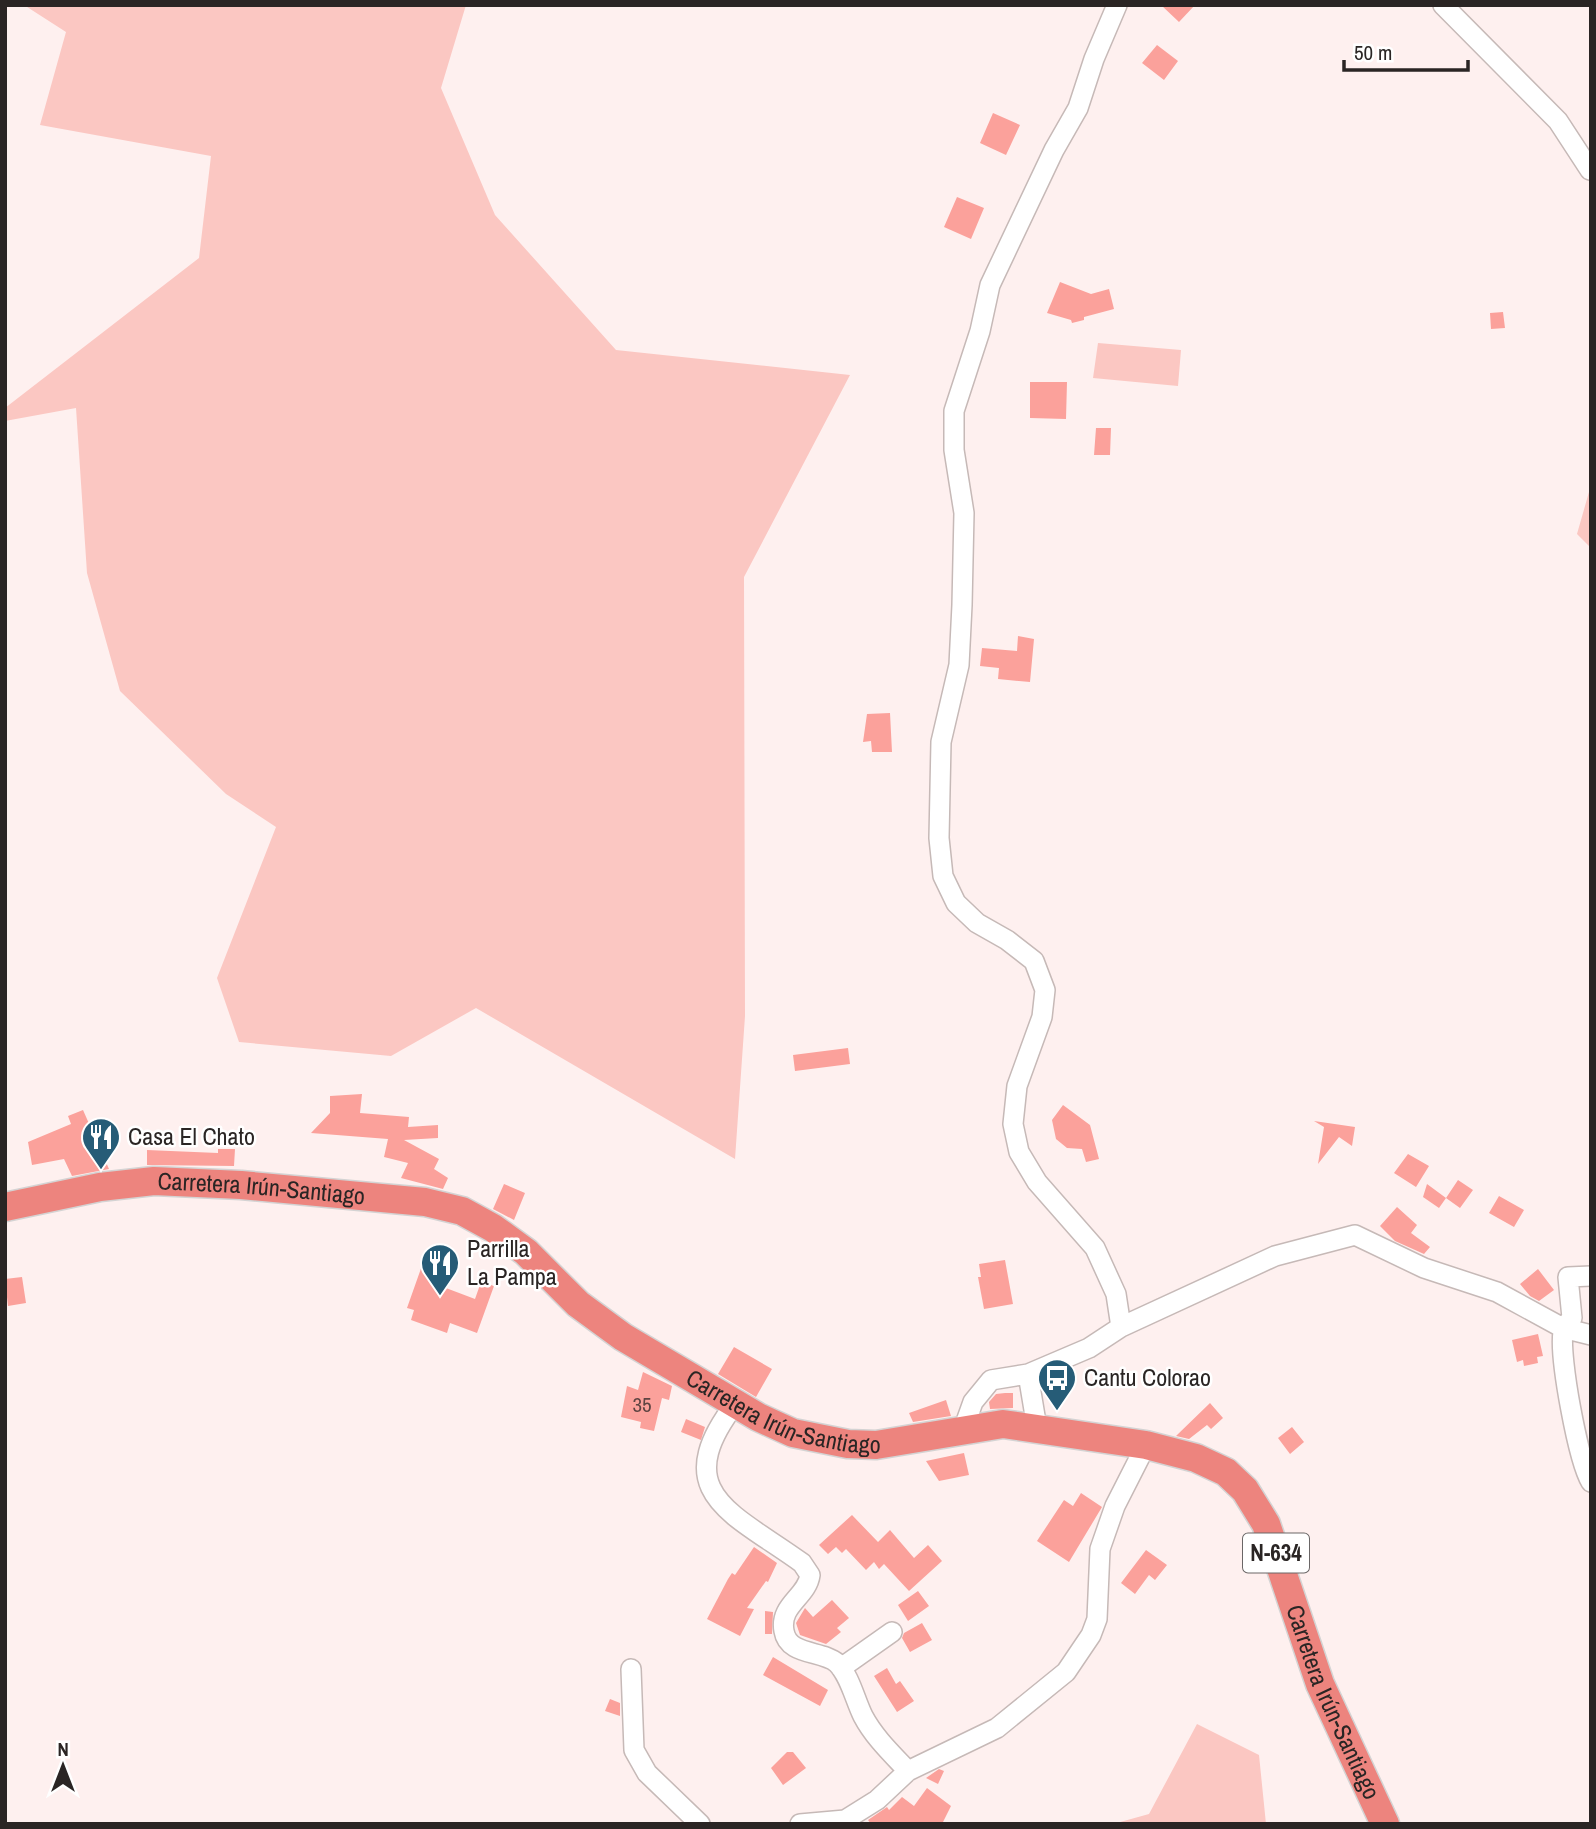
<svg xmlns="http://www.w3.org/2000/svg" width="1596" height="1829" viewBox="0 0 1596 1829" font-family="'Archivo Narrow',sans-serif">
<style>
.green{fill:#fbc7c2}
.building{fill:#fba19b}
.lines{fill:none;stroke-linecap:round;stroke-linejoin:round}
.minor-casing{stroke:#c6b9b7;stroke-width:22}
.highway-casing{stroke:#d4d3d3;stroke-width:31}
.minor{stroke:#fff;stroke-width:19}
.highway{stroke:#ed847e;stroke-width:28}
.labels{text-anchor:middle;stroke-width:5;stroke-linejoin:round;paint-order:stroke}
.number-label{font-size:21px;fill:#5e4442}
.shield{fill:#fff;stroke:#6a6666;stroke-width:2}
.shield-label{font-size:23px;font-weight:bold;fill:#2a2524}
.poi-label{font-size:24px;fill:#2a2524;stroke:#fff;text-anchor:start}
.street-label{font-size:24px;fill:#2a2524;stroke:#fff}
</style>
<rect width="100%" height="100%" fill="#fef0ef"/>
<path class="green" d="M24,5H466L441,88L495,215L616,350L850,375L744,577L745,1016L735,1159L476,1008L391,1056L239,1042L217,978L276,827L226,794L120,691L87,573L76,408L5,421V408L199,258L211,156L40,125L66,32Z
M1098,343L1181,350L1178,386L1093,378Z
M1591,485V548L1577,534Z
M1197,1724L1259,1755L1266,1824H1113L1149,1814Z"/>
<path class="building" d="M1161,5H1195L1179,22Z
M1157,45L1178,61L1164,80L1142,63Z
M993,113L1020,125L1006,155L980,143Z
M957,197L984,208L971,239L944,227Z
M1060,282L1091,294L1109,289L1114,309L1084,317V320L1072,323L1071,320L1047,313Z
M1503,312L1505,328L1491,329L1490,313Z
M1030,382H1067L1066,419L1030,418Z
M1096,428H1111L1110,455H1094Z
M1018,636L1034,639L1030,682L998,679L999,668L980,666L982,648L1017,651Z
M890,713L892,752H872L871,741L863,742L867,714Z
M848,1048L850,1064L795,1071L793,1055Z
M362,1094L360,1113L409,1117L408,1127L438,1125V1138L404,1140L439,1159L434,1169L448,1178L443,1189L401,1178L408,1163L384,1157L388,1139L311,1133L330,1113V1096Z
M1063,1105L1090,1125L1099,1159L1086,1162L1082,1149L1067,1148L1056,1139L1052,1120Z
M83,1110L109,1169L72,1176L64,1159L32,1165L28,1142L71,1124L68,1116Z
M1314,1121L1355,1127L1352,1146L1339,1137L1318,1164L1324,1127Z
M218,1149H235L234,1166L147,1165V1150L218,1153Z
M1408,1154L1429,1166L1416,1187L1394,1173Z
M1458,1180L1473,1190L1460,1208L1446,1198Z
M504,1184L525,1193L514,1220L493,1209Z
M1427,1184L1446,1198L1439,1208L1423,1197Z
M1499,1196L1524,1210L1514,1227L1489,1213Z
M1397,1207L1417,1225L1411,1233L1430,1247L1424,1254L1395,1241L1380,1226Z
M424,1260L436,1264L430,1282L475,1299L481,1282L494,1286L477,1333L450,1323L447,1333L411,1320L414,1310L407,1308Z
M1005,1260L1013,1304L984,1309L978,1277H981L979,1264Z
M1538,1269L1554,1290L1539,1301L1530,1296L1520,1284Z
M22,1277L26,1303L8,1306L5,1279Z
M1538,1334L1543,1356L1537,1357L1538,1363L1524,1366L1523,1360L1517,1362L1512,1340Z
M734,1347L772,1369L756,1397L718,1374Z
M643,1372L672,1386L669,1400L662,1398L654,1431L640,1428L641,1422L621,1417L627,1386L638,1390Z
M1005,1393H1013V1408L990,1409L989,1402L996,1394Z
M946,1400L951,1416L913,1422L909,1413Z
M1210,1403L1223,1418L1211,1429L1207,1425L1189,1439L1176,1436Z
M686,1419L705,1427L701,1440L681,1432Z
M1292,1427L1304,1442L1290,1454L1278,1438Z
M964,1453L969,1475L939,1481L926,1461Z
M1081,1493L1102,1507L1069,1562L1037,1541L1064,1500L1073,1506Z
M852,1515L878,1542L890,1530L914,1558L928,1545L942,1561L909,1591L884,1564L879,1569L874,1562L866,1570L846,1549L842,1553L836,1547L828,1554L819,1545Z
M754,1547L777,1563L768,1582L766,1581L747,1608L754,1609L740,1636L707,1619L728,1579L732,1573L735,1575Z
M1146,1550L1167,1565L1155,1580L1149,1575L1135,1594L1121,1583Z
M918,1591L929,1606L908,1621L898,1605Z
M832,1600L849,1618L837,1628L841,1632L826,1644L800,1635L796,1623L805,1608L813,1617Z
M765,1611L773,1612L772,1634H765Z
M922,1623L932,1640L910,1652L902,1638L904,1633Z
M773,1657L828,1690L820,1706L763,1675Z
M887,1668L896,1684L900,1681L914,1701L897,1712L874,1676Z
M610,1699L620,1703V1716L605,1711Z
M787,1752H793L806,1768L783,1785L771,1768Z
M939,1769L944,1771L938,1784L926,1778Z
M927,1788L951,1806L942,1824H871L868,1820L887,1807L889,1810L902,1797L914,1806Z"/>
<g class="lines">
<defs>
<path id="minor" d="M1117,5L1094,59L1078,108L1054,150L990,285L980,331L954,411V450L964,513L962,605L959,665L941,742L939,838L943,876L956,903L977,923L1007,940L1034,961L1045,990L1042,1017L1017,1086L1013,1124L1019,1152L1037,1182L1095,1248L1116,1294L1121,1327
M1443,5L1558,121L1590,170
M1591,1276L1568,1277L1572,1318C1568,1323 1564,1326 1563,1332C1559,1357 1578,1460 1591,1482
M735,1404C667,1493 733,1513 802,1563L810,1575C807,1597 779,1605 784,1631C788,1656 822,1650 837,1663C850,1676 855,1700 863,1716C874,1737 892,1754 908,1771
M1037,1428L1028,1374L1089,1348L1121,1327L1275,1256L1355,1235L1424,1268L1497,1292L1563,1328L1591,1335
M963,1430L973,1402L991,1380L1028,1374
M841,1668L892,1632
M631,1669L634,1750L647,1773L700,1824
M800,1824L845,1820L877,1800L908,1771L997,1728L1066,1672L1091,1635L1097,1619L1100,1549L1115,1506L1146,1445"/>
<g id="highway">
<path id="s1" d="M5,1207L100,1187L154,1181L241,1185L425,1202L462,1211L493,1228L526,1252L578,1304L623,1337L758,1417L793,1433L848,1444L876,1445L1003,1424L1146,1445L1196,1458L1226,1472L1245,1490L1266,1524L1320,1684L1385,1824"/>
</g>
</defs>
<use href="#minor" class="minor-casing"/>
<use href="#highway" class="highway-casing"/>
<use href="#minor" class="minor"/>
<use href="#highway" class="highway"/>
</g>
<defs>
<symbol id="restaurant-pin" viewBox="-11 -11 22 30"><path d="M0 17L-7.5 6A9.5 9.5 0 1 1 7.5 6Z" fill="#265c77" stroke="#fff"/><path d="M-5-6h1v4h1v-4h1v4h1v-4h1v5L-1.5 .5V6h-2V.5L-5-1ZM5-6V6H3V1.5H1.5Q1.5-4 5-6Z" fill="#fff"/></symbol>
<symbol id="bus-pin" viewBox="-11 -11 22 30"><path d="M0 17L-7.5 6A9.5 9.5 0 1 1 7.5 6Z" fill="#265c77" stroke="#fff"/><path d="M-5-6H5V4H4V6H2V4H-2V6H-4V4H-5ZM-3.5-4V0h7V-4ZM-3.5 1.2v1.5H-2V1.2ZM2 1.2v1.5H3.5V1.2Z" fill="#fff"/></symbol>
</defs>
<g fill-rule="evenodd">
<use href="#restaurant-pin" x="79" y="1115" width="44" height="60"/>
<use href="#restaurant-pin" x="418" y="1241" width="44" height="60"/>
<use href="#bus-pin" x="1035" y="1356" width="44" height="60"/>
</g>
<g class="labels">
<g class="number-label">
<text x="642" y="1412">35</text>
</g>
<rect class="shield" x="1243" y="1533.5" width="66" height="39" rx="5"/>
<g class="shield-label">
<text x="1276" y="1561">N-634</text>
</g>
<g class="poi-label">
<text x="128" y="1145">Casa El Chato</text>
<text x="467" y="1257">Parrilla<tspan x="467" dy="28">La Pampa</tspan></text>
<text x="1084" y="1386">Cantu Colorao</text>
</g>
<g class="street-label">
<text dy="8" stroke="none"><textPath href="#s1" startOffset="259">Carretera Irún-Santiago</textPath></text>
<text dy="8" stroke="none"><textPath href="#s1" startOffset="847">Carretera Irún-Santiago</textPath></text>
<text dy="8" stroke="none"><textPath href="#s1" startOffset="1561">Carretera Irún-Santiago</textPath></text>
</g>
</g>
<rect width="1596" height="1829" fill="none" stroke="#2a2524" stroke-width="14"/>
<g transform="translate(63 1766)" stroke="#ffffff" stroke-width="5" paint-order="stroke">
<path d="M0-5L12 26L0 18L-12 26Z" fill="#2a2524"/>
<text y="-10" font-size="19" font-weight="bold" text-anchor="middle" fill="#2a2524">N</text>
</g>
<path d="M1344 60v10h124v-10" fill="none" stroke="#2a2524" stroke-width="3.5"/>
<text x="1354" y="60" font-size="21" fill="#2a2524" stroke="#ffffff" stroke-width="5" paint-order="stroke">50 m</text>
</svg>
